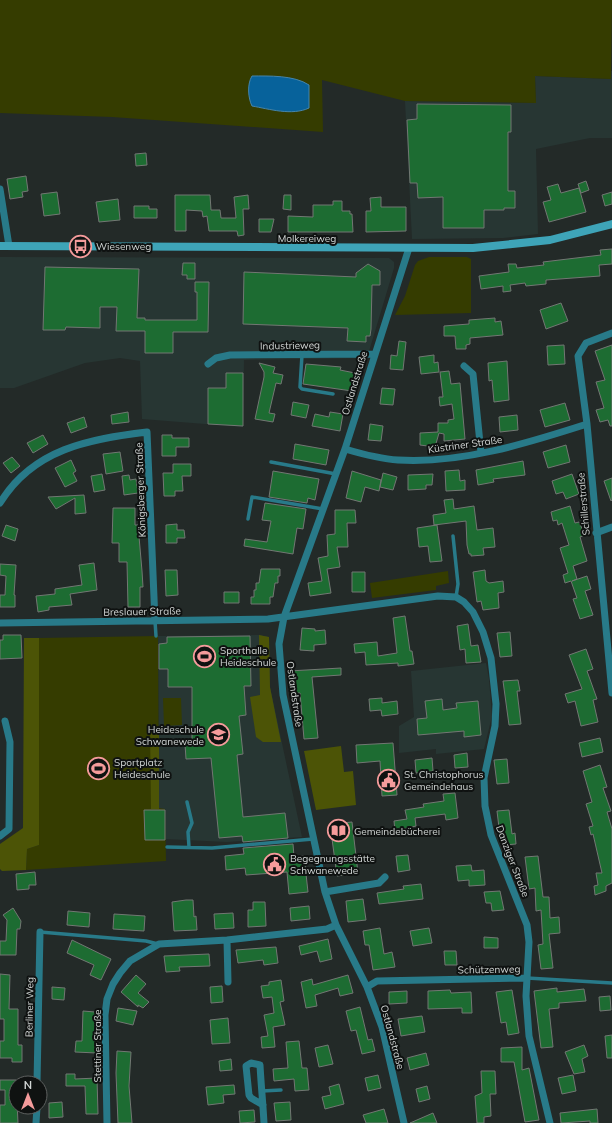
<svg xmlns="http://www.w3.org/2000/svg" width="612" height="1123" viewBox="0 0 612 1123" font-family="Mulish,sans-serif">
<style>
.built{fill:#273633}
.green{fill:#353c00}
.forest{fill:#4c5406}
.water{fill:#07629b;stroke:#4485ac}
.building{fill:#1d6c32;stroke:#727773}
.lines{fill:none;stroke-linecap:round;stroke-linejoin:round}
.service{stroke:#287a89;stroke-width:3.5}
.minor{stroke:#287a89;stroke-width:7}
.secondary{stroke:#3ea4b8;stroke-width:8}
.labels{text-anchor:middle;stroke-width:4;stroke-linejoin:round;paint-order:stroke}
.street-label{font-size:10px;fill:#d2d6d5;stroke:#0f1211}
.poi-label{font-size:10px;fill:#d2d6d5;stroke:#0f1211;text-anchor:start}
</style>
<rect width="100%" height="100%" fill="#232a28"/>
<path class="built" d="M611,71H612V138H590L536,149L538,234L503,238L412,239L405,101L536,103L535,76L611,79Z
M0,257L389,258L394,262V268L367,358L244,360L243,427L142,419L140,361L120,358L85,363L14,388H0Z
M259,635L269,637L270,687L302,837L227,842L165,839V809H159L158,636Z
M486,663L489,679L492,716L484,749L436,754V749L399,753V726L414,717L411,671Z"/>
<path class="green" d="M0,0H612L611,79L535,76L536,103L405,101L322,80L323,132L112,117L0,113Z
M429,257H467L471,259V313L395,315L405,296L415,265L418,261Z
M448,571L449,583L436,586V590L372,598L370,583Z
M158,636L159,808L165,809L166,861L26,870L27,849L39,845V638Z
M163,698H181L182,725L164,726Z"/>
<path class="forest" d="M259,635L269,637L270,687L281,742H263L256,737L250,697L260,695Z
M24,638H39V845L27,849L26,870L2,871L0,869V844L23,828Z
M150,727H159V809H151Z
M341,746L344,772L353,771L356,805L316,810L304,751Z"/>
<path class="water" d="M252,76C269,76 294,75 309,85V108C292,116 269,109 252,106C248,98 247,84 252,76Z"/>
<path class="building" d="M417,104L511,105V132H508V191H515V208H504V210H484V228H443V197L418,198L417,183H410L407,120L417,119Z
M146,153L147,165L136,166L135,154Z
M26,176L28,191L22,192L23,197L10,199L7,179Z
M586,181L589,190L581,193L578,184Z
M558,184L561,193L579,188L586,212L549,222L543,202L551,200L547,187Z
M57,192L60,214L44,216L41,194Z
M612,192V204L605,206L602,195Z
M175,195H210L211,210H220L221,218H236L234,197L248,195L249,209H243L244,235L238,236L237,231H209L207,216L203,217L202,211L186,210V231H175Z
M284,195H291V210L283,209Z
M381,197V207H406V231L366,232V211H371L370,198Z
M118,199L120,220L99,222L96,202Z
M333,201H342V211H350V214H352L353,232H288V216L313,217V205H333Z
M134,206H149V209H157V218H134Z
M259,219H274L271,232H259Z
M612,249V264L599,265L600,276L546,280V284L526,286L525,283L510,285L511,291L503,292V286L481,289L479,276L509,272L508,264H516L517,268L544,265L543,262L601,255L600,250Z
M183,263H195V279H187V275H182Z
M368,264L380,271V285H372L371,329L370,336H366V342L347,341L348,328L243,324L244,272L356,277V273Z
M45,267L139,269L137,318H145V320H197V292H195V282H209L208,332H173V353H145V331H116L117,307H100V328L66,327L65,330H43Z
M561,303L568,321L546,329L540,310Z
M495,318V322L501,321L503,335L470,338V344L466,345V349H456L455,336H444V326L469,324V320Z
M399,341L406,342L403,370L390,369L391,355L397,356Z
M564,345L565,364L548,365L547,346Z
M612,345V426H610L608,420L600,422L596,410L604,408L596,382L605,380L595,351Z
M434,355V363L438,362L439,372L421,374L419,357Z
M507,361L509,400L494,402L492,380L489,381L488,363Z
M259,363L275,367L273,373L283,375L281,384L276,383L269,413L275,414L273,422L255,419L264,377V372Z
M306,364L341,367L340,370L355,373L352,391L303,384Z
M449,371L451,384L460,383L465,439L444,441V434L439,433L435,447L420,445V433L438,432V423H448V420L454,419L452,404L440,406L439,397H443L440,372Z
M226,373H243V426L208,424V388H226Z
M382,388L395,389L393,405L380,404Z
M293,402L309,405L306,418L291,415Z
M565,403L570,420L545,427L540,410Z
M128,412L129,422L112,424L111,415Z
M330,412L343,414L340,431L312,426L315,414L329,417Z
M517,415L518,430L500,432L499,417Z
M84,417L87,427L71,433L67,423Z
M370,424L383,426L381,441L368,440Z
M43,435L48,444L33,453L27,443Z
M162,435H172V438H189V447H176V456H162Z
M295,444L329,450L326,465L293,459Z
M566,445L570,462L548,468L543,452Z
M120,452L123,471L106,474L103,454Z
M12,457L20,466L11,473L3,463Z
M71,460L76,471L73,473L77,481L65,487L55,468Z
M523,461L525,475L493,479L494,482L478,485L476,470Z
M173,464H191V476H182L183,491H175V496H164L163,473H173Z
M459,470L460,481L465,480V490L446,491L445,471Z
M273,471L319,479L315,500L308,498L307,503L269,497Z
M352,471L381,480L379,491L365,487L361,502L346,498Z
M383,473L397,477L393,490L380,487Z
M102,474L105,490L94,492L91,476Z
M433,474L432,485H426V489L408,490V475Z
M572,474L579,494L566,499L563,492L556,494L552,481Z
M129,475L130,480L136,479L138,493L124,495L122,476Z
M612,478V500L611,501L604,481Z
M84,495L86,513L75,514V498L56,509L48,497Z
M453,499L454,509L474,506L477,530L493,528L495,547L483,548L484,555L471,556V554H469L467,545L466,521L434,525L433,515L446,513L444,500Z
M265,503L306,509L303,529L297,528L293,554L244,546L245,539L267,542L271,521L262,520Z
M570,506L575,523L579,522L585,535L580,537L587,561L573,566L577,579L572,581L587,576L591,589L585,591L593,615L580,619L573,599L577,598L571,581L565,583L563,575L568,573L560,548L569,545L562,523L558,525L557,520L553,521L551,512Z
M113,508H135V525H138L142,571L143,587H140V607H128L127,562H119V543H112Z
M335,510H355L356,523H347L348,547H337L340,567L327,569L331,593L310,596L308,583L322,581L318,558L328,556L327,535L335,534Z
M177,524V530H184L185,538H177V543H166V525Z
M6,525L18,529L15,541L2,536Z
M437,525L442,561L430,562L428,546L419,547L417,528Z
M94,563L97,590L70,594L72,605L49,607V610L38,612L36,596L55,594V589L82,585L79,565Z
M0,564L16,565L14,595H15V607H0V595H5L6,576L0,575Z
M261,569H280V576H278V583H275L273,597H270V604H251V597H254V590H256V583H259Z
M165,570H177L178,595L166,596Z
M485,570L486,581L489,583L503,581L504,592L498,593L499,608L483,610L481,601L477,602L473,572Z
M352,572H365V592H352Z
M224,592H239V603H224Z
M405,616L410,651H412L414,664L398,666V663L366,665L365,652L355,653L354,644L377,642L378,656L397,653L393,618Z
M468,624L471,646L478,645L481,662L466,663L465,649L460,650L457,626Z
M302,628L315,629V631L325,630L326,644L314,645V651L300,650Z
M510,632L512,656L500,657L497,633Z
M3,635H21L22,658L0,659V640H3Z
M250,636L251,686H244L246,715L239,716L243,754L237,755L243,817L285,813L288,838L243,842L242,836L219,838L211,758L186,759L185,744H192V687H168V669H159V644L167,643V637Z
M586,649L593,669L587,671L597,699L593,700L598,722L581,726L575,701L568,703L565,694L582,689L569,655Z
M341,668V675L312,677L318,738L304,739L300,693L291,694L289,671Z
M518,680L520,691H517L521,724L509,725L503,681Z
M382,698V703L397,701L398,714L382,716L381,710L370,711L369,699Z
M442,699L443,710L457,708L456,703L478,701L481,735L464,737V731L418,735L417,719L427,718L425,701Z
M600,738L603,752L582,757L579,743Z
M393,743L397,795L382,796L380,761L357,763L356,745Z
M467,753L468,767L455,768L454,755Z
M432,758L433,771L416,773L415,760Z
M507,759L509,783L497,784L494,760Z
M600,765L607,787L603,788L611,811L607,812L612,829V883L606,886V891L595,895L594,886L598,885L596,873H602L593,834L591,835L589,827L593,826L586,804L592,802L583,771Z
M455,793L458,818L446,820L445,814L415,818L416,826L395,831L394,821L407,819L405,810L424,807L423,804L444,801L443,794Z
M144,810H165V840H145Z
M509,810L512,834L515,833L516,844L505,845L504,835L500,836L497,811Z
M352,822L358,873L337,876L330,824Z
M293,844L294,857L304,856L308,892L289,894L287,872L246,875L245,868L226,870L225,856L244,854L243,848Z
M408,855L410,870L398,872L396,856Z
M538,856L543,897H549L550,918L559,917L560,933L549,934L553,968L541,969L538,945L543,944L541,910L536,911L535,888L529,889L525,857Z
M471,865L472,871L484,870L485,885L469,886V880L458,881L456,866Z
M35,872L36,885H29V889L17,890L16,874Z
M421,884L423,899L379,904L377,893L404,889L403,886Z
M500,891L504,910L492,911L491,903H486L484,892Z
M363,899L366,920L348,922L346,901Z
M186,900H193L194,917L196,916L197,930L174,931L172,902Z
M253,902H265L266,926L248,927V910H253Z
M309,906L310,919L291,921L290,908Z
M13,908L21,921L20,929H17L16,955H0V941H6L7,920L3,915Z
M68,911L90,913L89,927L67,925Z
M233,913L234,928L215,929L214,914Z
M114,914L145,916L144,931L113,929Z
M380,928L384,954L392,952L395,967L373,970L369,945H365L363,931Z
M429,928L432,943L413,946L410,931Z
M484,937L498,938V948H484Z
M328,939L332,959L320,962L317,951L301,955L299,946Z
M72,940L111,959L101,980L90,975L94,965L67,953Z
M276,947L278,963L264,965L263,960L238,963L236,950Z
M444,951H456L457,965H445Z
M209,954L210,966L179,967L180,971L166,972L164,956Z
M0,974L10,975L9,1009H18V1045H22V1062H12V1058H0V1041H4V1019H0Z
M136,975L146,984L138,993L149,1002L143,1008L138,1005V1007L121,992Z
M348,975L353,993L340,996L338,988L315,995L317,1006L306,1008L301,982L312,979L313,985Z
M281,980L284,1001L280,1002L285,1025L273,1027L275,1047L262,1048L261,1037L268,1036L264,1015L274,1013L272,997L263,998L261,986L269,985V982Z
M222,986L223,1002L211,1003L210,987Z
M52,987L65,988L64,1000L52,999Z
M557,988V992L584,989L586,1001L559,1003V1008L549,1009L553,1047L541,1048L534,991Z
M450,990L451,993L471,992L472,1013H462V1008L428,1009V991Z
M512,990L519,1033L508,1035L506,1022L501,1023L496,992Z
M407,991V1003L389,1004V992Z
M610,996L611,1010L600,1011L599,997Z
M360,1007L368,1040L372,1039L375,1051L362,1054L356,1030L351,1031L346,1011Z
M118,1008L137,1011L133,1025L116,1021Z
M83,1011L95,1012V1041H97V1053L75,1052L76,1041H82Z
M422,1016L425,1032L401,1036L398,1019Z
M228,1018L230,1043L212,1044L210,1020Z
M612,1035V1058H607L605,1036Z
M299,1041L302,1068H307L309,1090L295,1091L294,1079L274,1081L273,1069L288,1068L286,1042Z
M328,1045L333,1064L319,1067L315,1048Z
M584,1045L588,1056L582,1059L585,1072L574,1074L565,1052Z
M522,1047V1070L529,1068L539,1120L525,1122L514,1062H501V1048Z
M117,1051L131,1052L129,1086L132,1123H118L116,1073Z
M426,1053L429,1065L410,1070L407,1058Z
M231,1059L232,1070L220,1071L219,1061Z
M481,1071H495L496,1094H490L491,1116L484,1117V1123H477L475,1096L482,1093Z
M66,1074H75V1079L97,1078L98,1114H86L85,1086H66Z
M378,1075L381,1088L368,1091L365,1078Z
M573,1075L576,1091L562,1094L558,1078Z
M0,1080H16L18,1123H0V1105H5V1090H0Z
M339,1084L344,1104L325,1109L322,1097L331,1095L329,1087Z
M234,1085L235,1094L223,1095L224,1103L208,1105L206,1087Z
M427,1086L430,1099L419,1102L416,1089Z
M62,1102L63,1117L49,1118V1103Z
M290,1102L291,1120L276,1121L274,1103Z
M384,1109L388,1123H366L363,1115Z
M597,1109L598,1123H590V1121L561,1123L560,1113Z
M254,1110L255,1122L240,1123L239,1111Z
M433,1113L437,1123H410Z"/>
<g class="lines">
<path class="service" d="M302,355L300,387L302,389L333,394
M271,462L336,474
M248,519L252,497L323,509
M453,536L458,584L456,597
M155,621L156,636
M187,802L192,823L188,832L189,847
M167,847L212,848L313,839
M40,932L146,941L158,944
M527,978L612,983
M262,1091L281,1090"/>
<path class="minor" d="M0,189L9,246
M612,333L586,343L578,356L587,424L612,693
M208,364L216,358L230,355L374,354
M464,366L473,374L481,453
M345,449C362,454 380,459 398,460C461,464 528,443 587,424
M0,503C33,449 89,439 147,432L155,621
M596,533L612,527
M0,623L268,619L438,596L456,597L464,602L473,612L483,632L491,658L496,704L495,726L484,778L485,806L491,835L527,925L529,942L526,996L529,1036L550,1123
M0,836L9,829L10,742L5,721
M325,892L379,883L385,877
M227,940L228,982
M367,987L377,981L526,978
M37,1083L40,932
M263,1105L251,1098L249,1095L246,1066L251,1063L260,1065C261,1084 263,1104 264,1123
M36,1123L37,1107
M107,1123L105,1015L107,999L113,984L120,973L130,961L159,944L227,940L327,929L336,925
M404,1123L382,1027L367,987L336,925L325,892L283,695L279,644L284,617L345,449L409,248"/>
<path class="secondary" d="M0,246L473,248L550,240L612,224"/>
</g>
<defs>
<symbol id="bus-ring" viewBox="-11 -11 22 22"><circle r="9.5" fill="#0f1211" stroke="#f59b9b" stroke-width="1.5"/><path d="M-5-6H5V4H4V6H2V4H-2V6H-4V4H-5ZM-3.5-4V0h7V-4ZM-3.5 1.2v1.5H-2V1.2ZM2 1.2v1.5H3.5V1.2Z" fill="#f59b9b"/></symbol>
<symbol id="stadium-ring" viewBox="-11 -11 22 22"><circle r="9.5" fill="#0f1211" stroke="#f59b9b" stroke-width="1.5"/><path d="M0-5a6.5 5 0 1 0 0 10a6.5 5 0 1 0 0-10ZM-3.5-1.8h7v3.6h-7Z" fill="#f59b9b"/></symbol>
<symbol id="school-ring" viewBox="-11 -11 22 22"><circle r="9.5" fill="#0f1211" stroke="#f59b9b" stroke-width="1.5"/><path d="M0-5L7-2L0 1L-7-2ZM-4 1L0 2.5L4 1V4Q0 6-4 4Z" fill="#f59b9b"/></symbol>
<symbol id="civic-ring" viewBox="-11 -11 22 22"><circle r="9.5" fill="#0f1211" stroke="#f59b9b" stroke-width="1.5"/><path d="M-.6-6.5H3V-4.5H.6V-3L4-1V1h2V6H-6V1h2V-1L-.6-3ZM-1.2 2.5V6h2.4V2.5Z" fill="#f59b9b"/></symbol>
<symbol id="library-ring" viewBox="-11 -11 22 22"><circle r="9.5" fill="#0f1211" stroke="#f59b9b" stroke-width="1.5"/><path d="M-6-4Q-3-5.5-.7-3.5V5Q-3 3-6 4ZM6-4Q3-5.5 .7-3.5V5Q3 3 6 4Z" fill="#f59b9b"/></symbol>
</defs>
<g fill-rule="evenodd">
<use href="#bus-ring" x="68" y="234" width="25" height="25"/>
<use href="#stadium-ring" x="192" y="644" width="25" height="25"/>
<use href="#school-ring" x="206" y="722" width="25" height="25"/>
<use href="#stadium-ring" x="86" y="756" width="25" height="25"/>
<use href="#civic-ring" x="376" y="768" width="25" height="25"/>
<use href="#library-ring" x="326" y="818" width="25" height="25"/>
<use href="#civic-ring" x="262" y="852" width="25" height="25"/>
</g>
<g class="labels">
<g class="street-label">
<text x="307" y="242">Molkereiweg</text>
<text transform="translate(290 345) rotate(-1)" y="4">Industrieweg</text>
<text transform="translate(354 383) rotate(-73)" y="4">Ostlandstraße</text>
<text transform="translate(465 444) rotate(-8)" y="4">Küstriner Straße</text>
<text transform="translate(140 490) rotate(-92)" y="4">Königsberger Straße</text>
<text transform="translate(583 504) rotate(-95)" y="4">Schillerstraße</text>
<text transform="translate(142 611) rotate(-1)" y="4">Breslauer Straße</text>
<text transform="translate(295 694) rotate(82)" y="4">Ostlandstraße</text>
<text transform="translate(513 861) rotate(69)" y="4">Danziger Straße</text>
<text transform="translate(489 969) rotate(-1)" y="4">Schützenweg</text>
<text transform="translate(29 1007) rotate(-89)" y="4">Berliner Weg</text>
<text transform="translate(393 1037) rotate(75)" y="4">Ostlandstraße</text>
<text transform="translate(97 1046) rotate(-90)" y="4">Stettiner Straße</text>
</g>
<g class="poi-label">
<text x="96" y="250">Wiesenweg</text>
<text x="220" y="654">Sporthalle<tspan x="220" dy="12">Heideschule</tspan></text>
<text x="204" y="733" text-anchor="end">Heideschule<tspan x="204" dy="12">Schwanewede</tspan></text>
<text x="114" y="766">Sportplatz<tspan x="114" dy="12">Heideschule</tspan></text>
<text x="404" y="778">St. Christophorus<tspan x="404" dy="12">Gemeindehaus</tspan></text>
<text x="354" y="835">Gemeindebücherei</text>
<text x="290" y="862">Begegnungsstätte<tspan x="290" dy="12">Schwanewede</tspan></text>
</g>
</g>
<g transform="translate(28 1095)"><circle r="19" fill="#0f1211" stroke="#5d605f"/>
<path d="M0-3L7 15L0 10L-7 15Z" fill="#f59b9b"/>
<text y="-6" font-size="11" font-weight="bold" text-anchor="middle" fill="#d2d6d5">N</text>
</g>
</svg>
